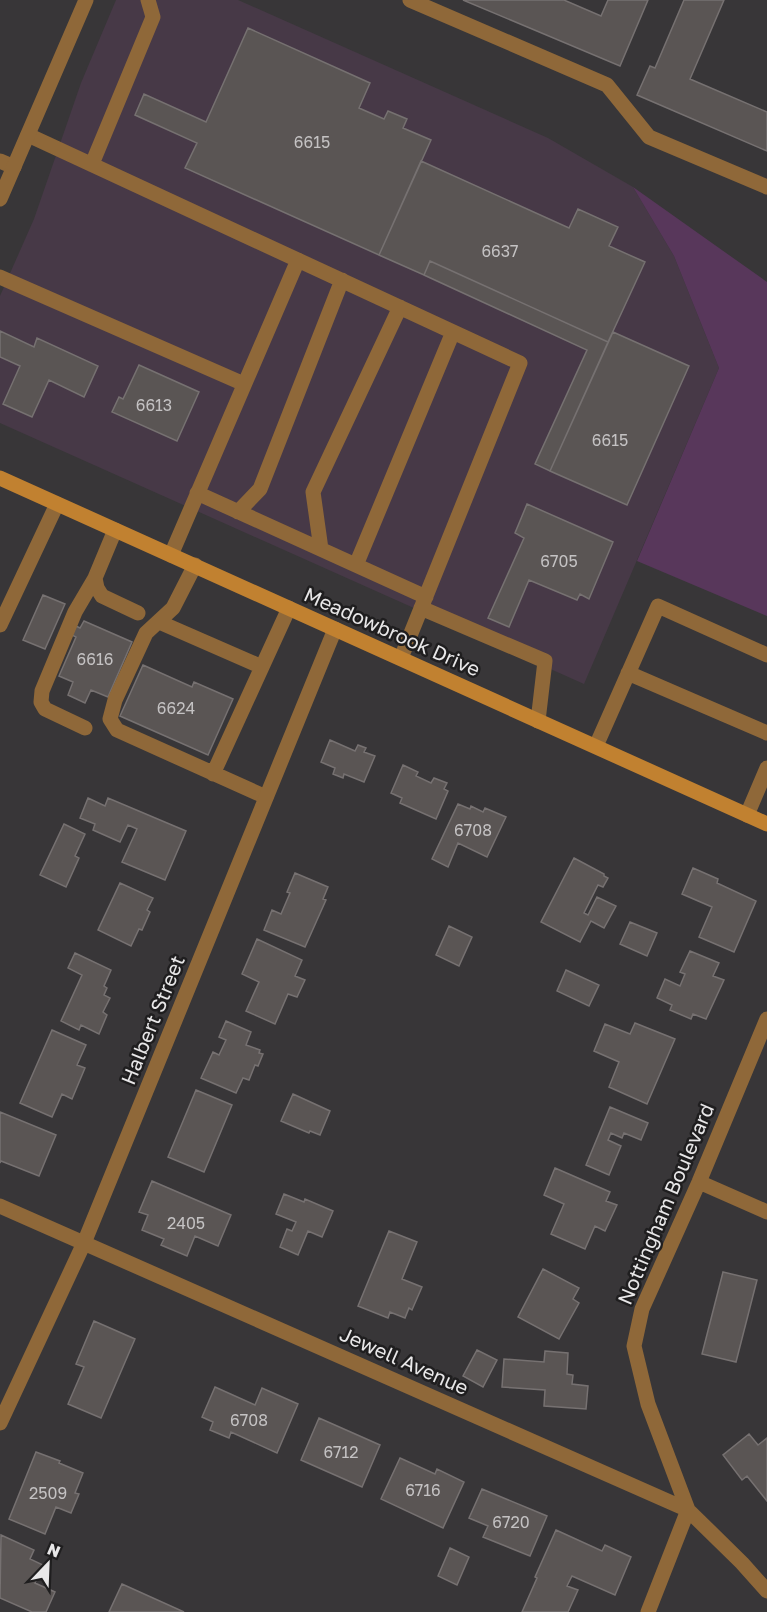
<svg xmlns="http://www.w3.org/2000/svg" width="767" height="1612" viewBox="0 0 767 1612" font-family="'Golos Text',sans-serif">
<style>
.commercial{fill:#473947}
.green{fill:#58375b}
.building{fill:#5a5554;stroke:#767171;stroke-width:1.5}
.lines{fill:none;stroke-linecap:round;stroke-linejoin:round}
.service{stroke:#8f6839;stroke-width:15}
.minor{stroke:#8f6839;stroke-width:15}
.tertiary{stroke:#8f6839;stroke-width:15}
.secondary{stroke:#c18130;stroke-width:15}
.labels{text-anchor:middle;stroke-width:5;stroke-linejoin:round;paint-order:stroke}
.number-label{font-size:16px;fill:#c4c2c3}
.street-label{font-size:20px;fill:#e8e7e8;stroke:#1f1e1f}
</style>
<rect width="100%" height="100%" fill="#383638"/>
<path class="commercial" d="M116,0H238L548,138L633,187L674,256L719,368L584,684L0,423V296L34,219L81,83Z"/>
<path class="green" d="M633,187L767,282V616L637,561L719,368L674,256Z"/>
<path class="building" d="M463,0H564L601,16L608,0H648L620,66Z
M684,0H724L690,79L767,112V151L637,95L650,66L655,68Z
M248,28L370,83L359,108L384,119L388,111L407,119L403,128L431,140L379,255L185,168L197,143L135,115L144,94L206,122Z
M421,161L569,228L578,209L618,227L609,246L645,262L608,342L430,261L424,275L379,255Z
M430,261L608,342L550,471L535,464L587,350L424,275Z
M0,331L34,347L37,338L98,366L84,397L49,380L32,417L3,404L20,366L0,357Z
M613,332L689,366L627,505L550,471Z
M139,365L199,392L177,441L112,412L119,397L123,399Z
M527,504L613,542L589,599L580,594L577,600L529,580L509,627L488,618L524,538L515,533Z
M43,595L65,604L45,649L23,640Z
M84,621L132,642L108,697L91,690L85,703L68,695L73,682L59,676L76,637L72,635L76,626L80,628Z
M143,665L192,687L194,682L233,699L208,755L120,716Z
M330,740L355,751L358,745L366,748L364,752L375,756L364,782L344,774L343,778L333,774L335,768L321,762Z
M403,765L418,772L416,776L431,783L434,778L447,783L444,789L448,791L436,819L400,803L402,798L391,793Z
M88,798L105,806L108,798L186,831L165,880L122,862L137,829L128,825L120,842L93,830L95,824L80,818Z
M458,804L470,809L471,806L483,812L485,808L506,817L487,857L458,843L448,867L432,859Z
M64,824L85,834L75,856L79,858L66,887L40,875Z
M574,858L604,874V876L608,878L603,887L598,885L584,913L588,915L597,897L616,906L604,928L591,921L580,942L541,922Z
M693,868L718,879L717,883L756,901L734,952L699,937L712,907L682,894Z
M295,873L328,887L323,899L326,900L305,947L264,930L272,910L281,914L290,893L287,892Z
M120,883L153,898L147,910L150,912L142,930L139,929L131,946L98,930Z
M630,922L657,933L647,956L620,944Z
M449,926L472,937L459,966L436,955Z
M257,939L302,960L295,976L305,980L297,997L288,994L275,1024L246,1011L259,982L242,974Z
M690,951L719,963L713,976L724,980L706,1019L693,1014L691,1019L670,1010L672,1005L657,998L665,979L680,986L685,974L680,972Z
M75,953L111,970L104,986L107,988L104,995L110,998L103,1012L107,1015L99,1034L81,1025L79,1030L61,1021L82,975L68,968Z
M566,970L599,985L589,1006L557,991Z
M226,1021L251,1032L246,1045L260,1050L259,1053L263,1054L258,1066L255,1065L249,1080L243,1078L236,1093L201,1078L213,1052L219,1055L226,1040L219,1037Z
M635,1023L675,1039L647,1104L609,1087L619,1062L594,1051L605,1024L630,1034Z
M52,1030L86,1045L77,1065L85,1068L72,1099L62,1094L52,1117L20,1103Z
M196,1090L232,1105L204,1172L168,1157Z
M293,1094L330,1111L320,1135L310,1131L309,1133L281,1121Z
M610,1107L648,1123L641,1140L624,1133L622,1138L611,1133L608,1140L621,1146L609,1175L586,1165Z
M0,1112L56,1135L39,1176L1,1161L0,1163Z
M555,1168L610,1192L606,1201L617,1205L605,1231L595,1226L585,1249L551,1234L564,1204L544,1195Z
M152,1181L231,1215L218,1246L195,1236L187,1256L161,1245L164,1239L142,1230L148,1215L139,1212Z
M284,1194L304,1202L305,1199L333,1211L322,1237L308,1231L298,1255L280,1247L287,1229L292,1231L296,1222L276,1214Z
M389,1231L417,1242L402,1279L422,1287L412,1310L409,1308L405,1318L390,1312L388,1318L358,1306Z
M543,1269L579,1288L573,1299L579,1303L559,1339L518,1317Z
M723,1272L757,1280L736,1362L702,1354Z
M94,1321L135,1339L101,1418L68,1404L84,1367L76,1364Z
M477,1350L497,1360L483,1387L463,1376Z
M545,1351L568,1353L567,1374L573,1375L572,1384L588,1386L586,1409L544,1406L545,1390L502,1387L504,1359L544,1362Z
M215,1387L255,1405L262,1388L298,1404L277,1453L231,1432L229,1438L210,1430L213,1422L202,1417Z
M319,1418L380,1445L362,1487L301,1460Z
M749,1434L758,1445L767,1438V1501L747,1476L742,1480L723,1455Z
M36,1452L60,1461L59,1463L83,1473L75,1493L79,1494L71,1513L56,1507L45,1534L9,1519Z
M400,1458L435,1474L437,1469L464,1482L443,1528L381,1499Z
M482,1489L547,1516L530,1556L483,1537L488,1526L469,1518Z
M556,1530L602,1551L605,1545L631,1557L615,1595L572,1576L567,1586L578,1590L568,1612H522L537,1578L535,1577Z
M1,1535L34,1550L30,1559L43,1565L35,1583L55,1592L46,1612H32L0,1598Z
M450,1548L469,1557L457,1585L438,1576Z
M122,1584L184,1612H109Z"/>
<g class="lines">
<path class="service" d="M410,0L607,85L649,137L767,187
M28,135L520,363L401,658
M0,161L14,167
M92,164L153,17L148,0
M0,277L244,384
M197,493L426,597
M238,512L260,489L342,280
M115,530L95,578L97,588L102,596L138,613
M321,549L313,492L400,307
M171,555L298,260
M195,565L173,608L146,633L115,700L110,719L117,730L266,797
M356,565L453,332
M421,608L545,661L538,721
M159,622L262,667
M0,625L57,504
M628,673L767,733
M85,728L45,709L41,702L42,691L75,612L95,578
M596,746L658,606L767,655
M213,774L289,608
M747,815L767,768"/>
<path class="minor" d="M699,1182L767,1212
M0,1206L688,1510L742,1563L767,1591
M0,1423L84,1243L335,629
M648,1612L688,1510L648,1404L634,1346L642,1309L699,1182L767,1019"/>
<path class="tertiary" d="M0,199L86,0"/>
<path class="secondary" d="M0,478L767,824"/>
</g>
<g class="labels">
<g class="number-label">
<text x="312" y="148">6615</text>
<text x="500" y="257">6637</text>
<text x="154" y="411">6613</text>
<text x="610" y="446">6615</text>
<text x="559" y="567">6705</text>
<text x="95" y="665">6616</text>
<text x="176" y="714">6624</text>
<text x="473" y="836">6708</text>
<text x="186" y="1229">2405</text>
<text x="249" y="1426">6708</text>
<text x="341" y="1458">6712</text>
<text x="423" y="1496">6716</text>
<text x="48" y="1499">2509</text>
<text x="511" y="1528">6720</text>
</g>
<g class="street-label">
<text transform="translate(392 632) rotate(24)" y="7">Meadowbrook Drive</text>
<text transform="translate(153 1020) rotate(-68)" y="7">Halbert Street</text>
<text transform="translate(666 1204) rotate(-67)" y="7">Nottingham Boulevard</text>
<text transform="translate(404 1361) rotate(24)" y="7">Jewell Avenue</text>
</g>
</g>
<g transform="translate(48 1564) rotate(23)" stroke="#1f1e1f" stroke-width="4.5" paint-order="stroke">
<path d="M0-4.5L10 22L0 15L-10 22Z" fill="#e8e7e8"/>
<text y="-9" font-size="16" font-weight="bold" text-anchor="middle" fill="#e8e7e8">N</text>
</g>
</svg>
